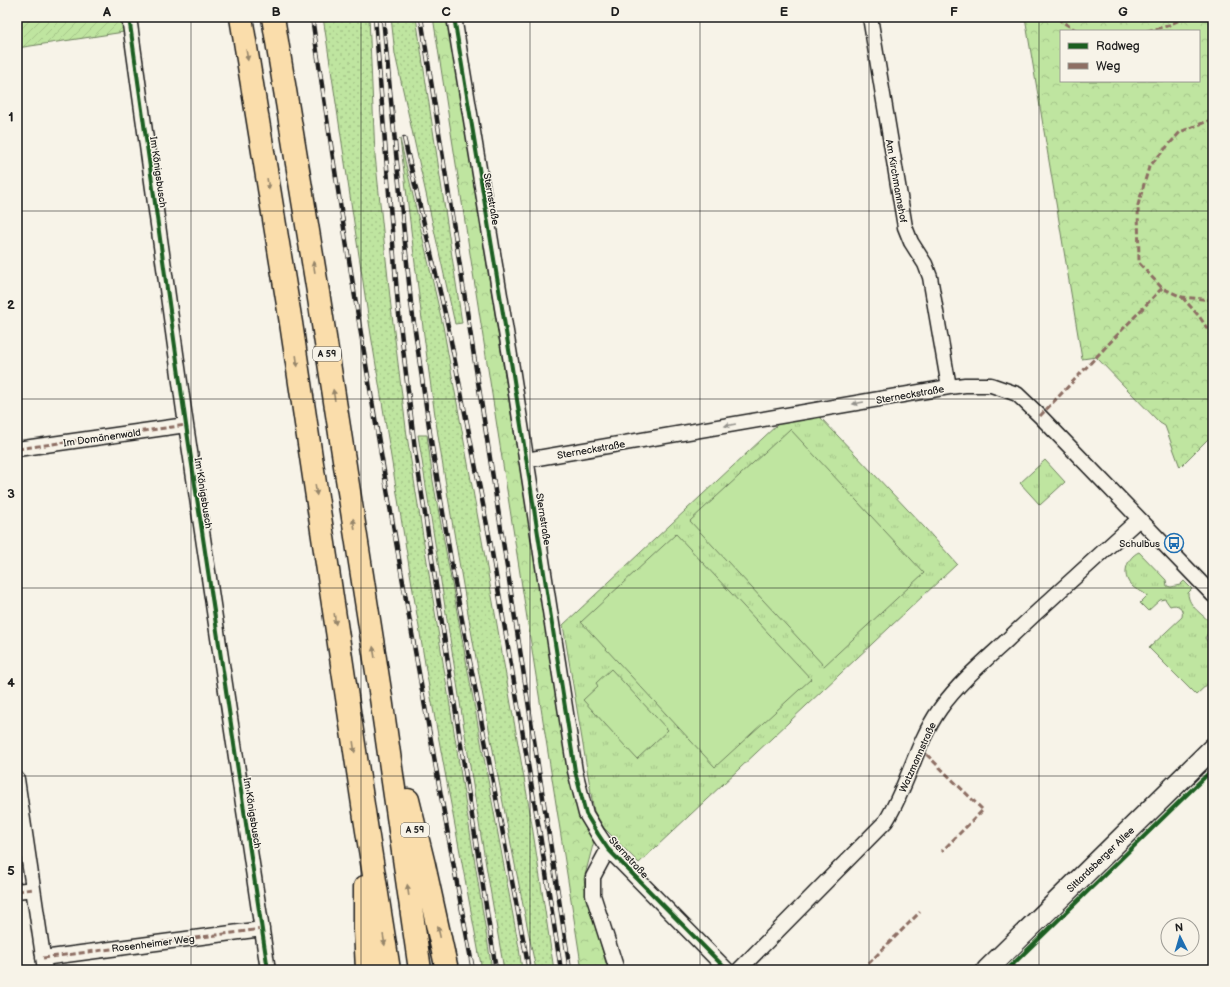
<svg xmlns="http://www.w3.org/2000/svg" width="1230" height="987" viewBox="0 0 1230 987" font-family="'Balsamiq Sans',sans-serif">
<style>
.grass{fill:url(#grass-dots);stroke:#6e805e}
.forest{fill:url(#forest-crowns);stroke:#6e805e;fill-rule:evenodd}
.park{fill:url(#park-tufts);stroke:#6e805e}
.garden{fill:url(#garden-furrows);stroke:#6e805e}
.pitch{fill:#bfe5a0;stroke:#6e805e}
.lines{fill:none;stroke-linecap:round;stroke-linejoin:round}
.street-casing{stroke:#1c1c1c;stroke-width:17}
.secondary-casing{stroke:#1c1c1c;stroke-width:23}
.highway-casing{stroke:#1c1c1c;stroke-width:25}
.street{stroke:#f7f3e8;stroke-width:14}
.secondary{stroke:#f7f3e8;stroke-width:20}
.highway{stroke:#faddab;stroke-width:22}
.rail-casing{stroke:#1c1c1c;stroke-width:4.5}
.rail{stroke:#f7f3e8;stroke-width:3;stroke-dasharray:9;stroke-linecap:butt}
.quiet{stroke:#8d6e63;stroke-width:3;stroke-dasharray:6 3;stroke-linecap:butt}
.cycleway-casing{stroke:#f7f3e8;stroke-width:6}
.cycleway{stroke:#1b5e20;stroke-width:4}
.oneway{fill:#96866b}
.oneway2{fill:#94928c}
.grid{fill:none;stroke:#1c1c1c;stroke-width:1;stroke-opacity:0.55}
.labels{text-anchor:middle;stroke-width:3;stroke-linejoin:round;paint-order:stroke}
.shield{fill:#f7f3e8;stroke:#5e5c59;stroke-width:1}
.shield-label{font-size:9px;font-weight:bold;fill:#1c1c1c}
.street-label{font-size:10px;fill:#1c1c1c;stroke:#f7f3e8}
.poi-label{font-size:10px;fill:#1c1c1c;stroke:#f7f3e8;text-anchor:end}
.neatline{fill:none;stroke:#1c1c1c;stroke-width:1.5}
.grid-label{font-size:13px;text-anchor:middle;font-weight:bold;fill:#1c1c1c}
</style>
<defs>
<pattern id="grass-dots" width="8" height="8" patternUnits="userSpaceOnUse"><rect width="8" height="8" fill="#bfe5a0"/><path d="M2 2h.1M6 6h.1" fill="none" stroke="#a4c489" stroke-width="1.8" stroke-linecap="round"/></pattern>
<pattern id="forest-crowns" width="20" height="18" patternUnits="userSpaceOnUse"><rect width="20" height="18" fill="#bfe5a0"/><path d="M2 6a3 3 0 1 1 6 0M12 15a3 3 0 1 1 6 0" fill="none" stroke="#a4c489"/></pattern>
<pattern id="park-tufts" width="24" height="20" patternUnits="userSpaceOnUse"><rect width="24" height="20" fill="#bfe5a0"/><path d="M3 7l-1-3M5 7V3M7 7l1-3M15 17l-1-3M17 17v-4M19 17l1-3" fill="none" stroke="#a4c489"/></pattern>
<pattern id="garden-furrows" width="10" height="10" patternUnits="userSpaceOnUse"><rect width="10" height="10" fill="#bfe5a0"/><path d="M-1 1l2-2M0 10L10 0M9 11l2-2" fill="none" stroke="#a4c489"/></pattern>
</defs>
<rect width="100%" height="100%" fill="#f7f3e8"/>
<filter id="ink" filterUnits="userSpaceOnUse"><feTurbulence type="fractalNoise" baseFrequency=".025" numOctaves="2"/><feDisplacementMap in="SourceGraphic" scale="8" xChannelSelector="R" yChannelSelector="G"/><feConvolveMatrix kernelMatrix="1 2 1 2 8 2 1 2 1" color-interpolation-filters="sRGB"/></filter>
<g filter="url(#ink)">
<path class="grass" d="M323,17H369L375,155L391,307L407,436L492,970H482L427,676L371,335Z
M391,17H416L462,323L455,324L395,54Z
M400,139L443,326L487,568L530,812L554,970H536C503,807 472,643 445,479C426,366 414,252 400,139Z
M418,435H427L433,481L519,948L522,970H504L481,836Z"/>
<path class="forest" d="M433,17H447L572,790L579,813L594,841L584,879L586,893L608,970H582Z
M1025,17H1213V434L1180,467L1165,426L1160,423L1096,357L1082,359ZM1061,31H1199V81H1061Z"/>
<path class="park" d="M820,417L925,528L957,564L639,863L604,828L594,811L563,625L778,424Z
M1045,460L1065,482L1040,505L1020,483Z
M1139,552L1166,580L1167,586L1171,587L1180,585L1184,581L1192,589L1188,593C1188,607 1204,615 1213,625L1205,638L1213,650V679L1196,695L1149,648L1182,617C1184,608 1178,603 1170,606L1165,599L1160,600L1148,611L1140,603L1147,596C1142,590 1136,591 1131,585C1121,575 1127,557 1139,552Z"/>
<path class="garden" d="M17,17H122L124,32L17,48Z"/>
<path class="pitch" d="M790,429L924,573L824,666L690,521Z
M676,534L811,679L715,767L581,622Z
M611,669L668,730L637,759L583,700L598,686L596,683Z"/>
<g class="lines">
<defs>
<path id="street" d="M129,17L186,425L268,970
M454,17L512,368L575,771L586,814L598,834L608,849L727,970
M870,17L905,227L911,242L925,264L930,277L949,387
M17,449L186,425
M526,460L949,387L965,385H991L1017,394L1040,416L1213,595
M17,779L45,970
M608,849L593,877V895L617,970
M17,891L33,889
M43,958L262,929
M739,970L886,821C908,786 916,743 940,709C957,685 981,664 1003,644C1048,601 1094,560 1139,519"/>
<path id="secondary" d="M987,970L1213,748"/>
<path id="highway" d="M241,17L291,323L365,818L389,970
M273,17L318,292L380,691L420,970
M408,800L424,865L447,970
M365,887V929L367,970"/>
</defs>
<use href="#street" class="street-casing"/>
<use href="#secondary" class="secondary-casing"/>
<use href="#highway" class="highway-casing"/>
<use href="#street" class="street"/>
<use href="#secondary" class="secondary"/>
<use href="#highway" class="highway"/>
<defs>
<path id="rail" d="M312,17C358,336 414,653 473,970
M375,17L398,306L415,450L496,970
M383,17L396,153L411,303L432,447L454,578L529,970
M421,17L570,970
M404,138L448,326L489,535L540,835L561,970"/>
</defs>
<use href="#rail" class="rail-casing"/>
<use href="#rail" class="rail"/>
<path class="quiet" d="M1058,17L1061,21L1077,31
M1147,31L1167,26L1186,17
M1213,119L1180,132L1149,167L1138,205L1139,263L1162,288L1182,297L1213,300
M1182,297L1199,316L1213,337
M1040,416L1162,288
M17,449L186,425
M920,748L983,810L942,851
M17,891L33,889
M43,958L262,929
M862,970L920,912"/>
<defs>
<path id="cycleway" d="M129,17L186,425L268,970
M454,17L512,368L575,771L586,814L598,834L608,849L727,970
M1007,970L1213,769"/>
</defs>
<use href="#cycleway" class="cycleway-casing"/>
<use href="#cycleway" class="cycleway"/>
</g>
<defs><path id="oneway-solid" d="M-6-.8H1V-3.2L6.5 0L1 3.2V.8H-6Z"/></defs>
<g class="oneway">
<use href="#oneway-solid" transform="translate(247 55) rotate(81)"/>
<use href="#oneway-solid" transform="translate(268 184) rotate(81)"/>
<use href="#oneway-solid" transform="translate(314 267) rotate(-99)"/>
<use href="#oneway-solid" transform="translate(297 361) rotate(82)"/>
<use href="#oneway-solid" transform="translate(334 395) rotate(-99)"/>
<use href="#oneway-solid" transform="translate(316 490) rotate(82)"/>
<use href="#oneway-solid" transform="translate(354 524) rotate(-99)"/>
<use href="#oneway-solid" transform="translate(335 619) rotate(82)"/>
<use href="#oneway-solid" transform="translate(374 652) rotate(-99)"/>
<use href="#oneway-solid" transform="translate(354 747) rotate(82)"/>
<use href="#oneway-solid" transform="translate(408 890) rotate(-98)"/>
<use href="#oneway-solid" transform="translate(439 932) rotate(-103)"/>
<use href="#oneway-solid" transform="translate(384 940) rotate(81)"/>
</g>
<g class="oneway2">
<use href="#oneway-solid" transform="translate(858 403) rotate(170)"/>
<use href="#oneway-solid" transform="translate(730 425) rotate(170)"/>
</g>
</g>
<path class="grid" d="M191,17V970M361,17V970M530,17V970M700,17V970M869,17V970M1039,17V970M17,211H1213M17,399H1213M17,588H1213M17,776H1213"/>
<defs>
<symbol id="bus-ring" viewBox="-11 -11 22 22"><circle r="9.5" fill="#f7f3e8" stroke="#1f6fb2" stroke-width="1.5"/><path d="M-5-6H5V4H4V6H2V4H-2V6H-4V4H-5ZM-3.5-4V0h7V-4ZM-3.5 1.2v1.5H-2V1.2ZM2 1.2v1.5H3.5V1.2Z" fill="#1f6fb2"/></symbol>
</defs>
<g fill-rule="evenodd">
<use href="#bus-ring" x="1163" y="532" width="22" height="22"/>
</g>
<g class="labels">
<g class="shield">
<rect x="313" y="347" width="28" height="14" rx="3"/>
<rect x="401" y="823" width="28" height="14" rx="3"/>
</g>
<g class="shield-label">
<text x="327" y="357">A 59</text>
<text x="415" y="833">A 59</text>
</g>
<g class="street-label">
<text transform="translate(159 172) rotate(82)" y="4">Im Königsbusch</text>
<text transform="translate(897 181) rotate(80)" y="4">Am Kirchmannshof</text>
<text transform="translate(492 199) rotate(80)" y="4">Sternstraße</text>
<text transform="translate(910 394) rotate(-10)" y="4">Sterneckstraße</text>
<text transform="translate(102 437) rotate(-8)" y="4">Im Domänenwald</text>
<text transform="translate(591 449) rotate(-10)" y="4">Sterneckstraße</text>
<text transform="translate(204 493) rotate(81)" y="4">Im Königsbusch</text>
<text transform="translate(544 519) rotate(81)" y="4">Sternstraße</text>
<text transform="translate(917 757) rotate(-66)" y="4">Watzmannstraße</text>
<text transform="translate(253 813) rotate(81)" y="4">Im Königsbusch</text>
<text transform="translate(629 857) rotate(47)" y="4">Sternstraße</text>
<text transform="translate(1100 859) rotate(-44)" y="4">Sittardsberger Allee</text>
<text transform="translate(153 943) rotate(-7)" y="4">Rosenheimer Weg</text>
</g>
<g class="poi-label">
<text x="1160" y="547">Schulbus</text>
</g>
</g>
<rect width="1230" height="987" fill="none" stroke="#f7f3e8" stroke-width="44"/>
<rect x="1060" y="30" width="140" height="52" fill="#f7f3e8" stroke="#9f9d96"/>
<rect x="1068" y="43" width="20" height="6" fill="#1b5e20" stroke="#9f9d96"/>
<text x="1096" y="50" font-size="12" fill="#1c1c1c">Radweg</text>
<rect x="1068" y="63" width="20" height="6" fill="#8d6e63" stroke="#9f9d96"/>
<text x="1096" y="70" font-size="12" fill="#1c1c1c">Weg</text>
<g transform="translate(1180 937) rotate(355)"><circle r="19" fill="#f7f3e8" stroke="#9f9d96"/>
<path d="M0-3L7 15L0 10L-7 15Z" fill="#1f6fb2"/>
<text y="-6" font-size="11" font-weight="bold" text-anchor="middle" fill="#1c1c1c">N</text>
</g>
<rect x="22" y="22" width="1186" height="943" class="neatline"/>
<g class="grid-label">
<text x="107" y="16">A</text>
<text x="276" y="16">B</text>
<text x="446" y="16">C</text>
<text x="615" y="16">D</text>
<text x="784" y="16">E</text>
<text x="954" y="16">F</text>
<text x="1123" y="16">G</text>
<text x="11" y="121">1</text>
<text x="11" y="309">2</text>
<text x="11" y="498">3</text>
<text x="11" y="687">4</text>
<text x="11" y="875">5</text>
</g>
</svg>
